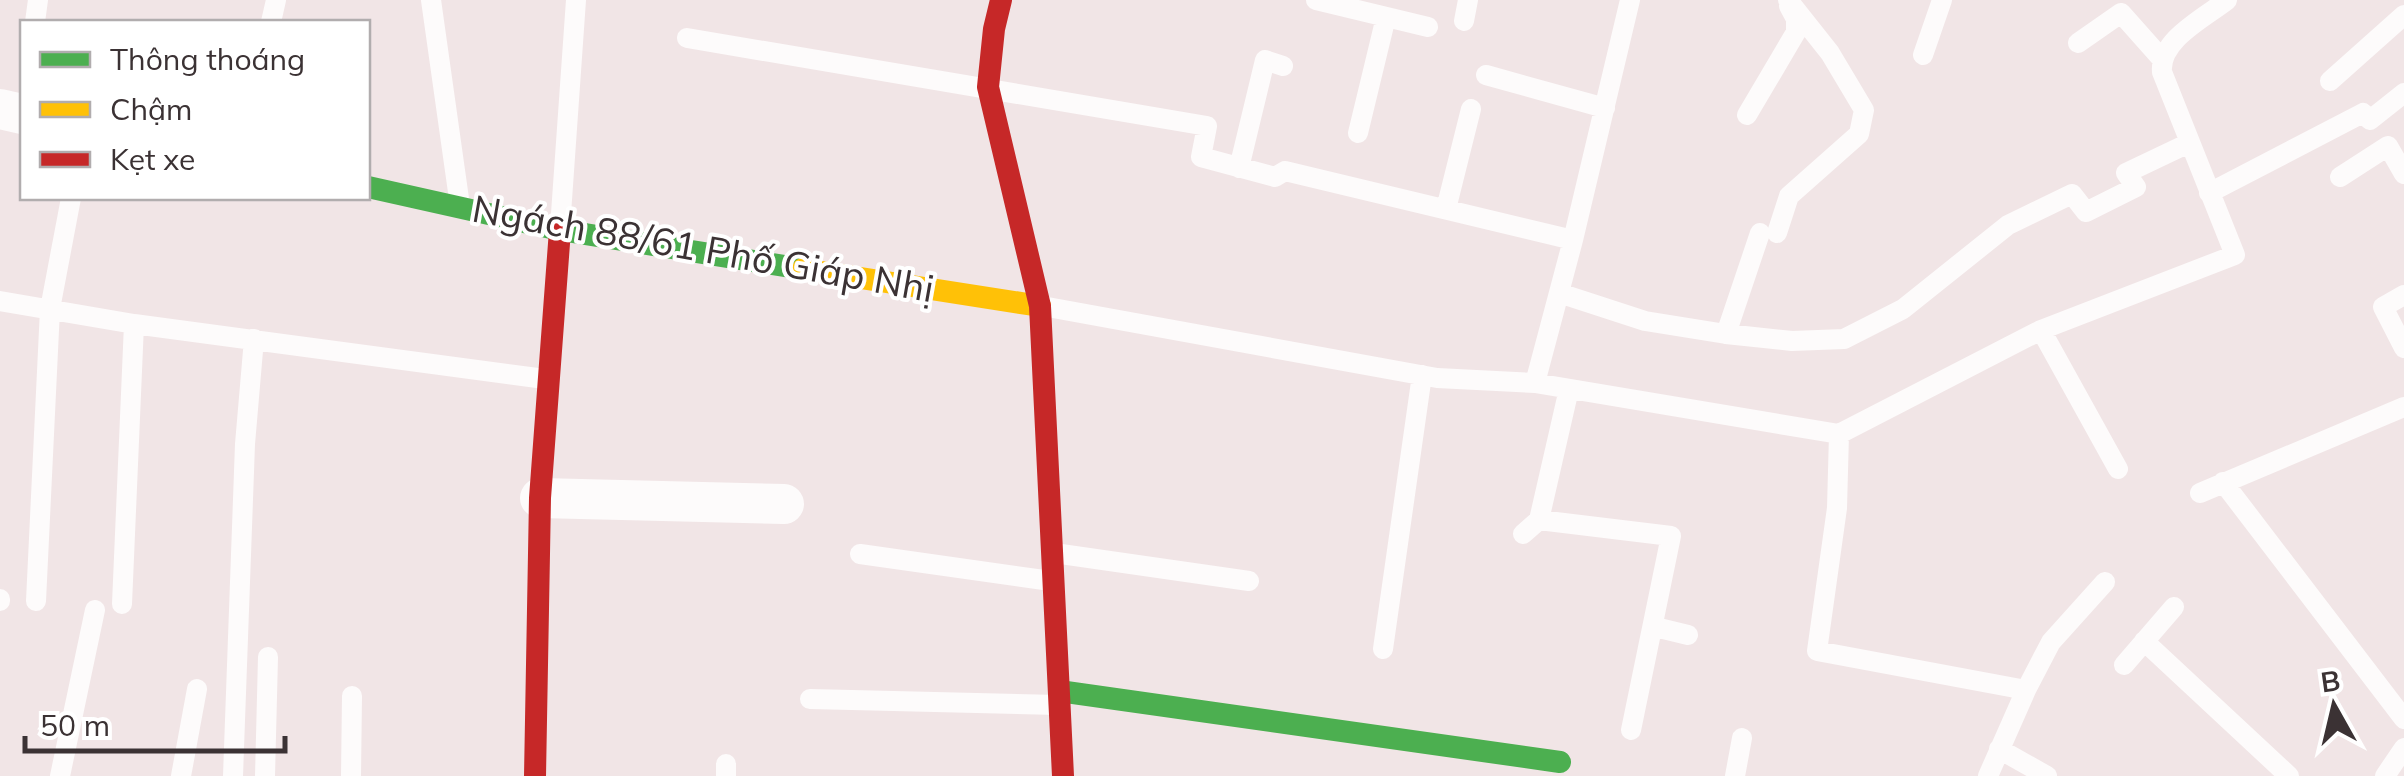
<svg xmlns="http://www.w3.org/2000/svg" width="2404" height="776" viewBox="0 0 2404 776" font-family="Mulish,sans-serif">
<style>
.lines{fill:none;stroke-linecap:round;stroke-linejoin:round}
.lane{stroke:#fdfbfb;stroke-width:20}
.street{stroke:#fdfbfb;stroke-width:40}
.fast{stroke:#4caf50;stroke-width:22}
.slow{stroke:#ffc107;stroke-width:22}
.jam{stroke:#c62828;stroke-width:22}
.labels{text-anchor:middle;stroke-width:8;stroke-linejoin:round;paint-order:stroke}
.street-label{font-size:38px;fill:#3b3234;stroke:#fff}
</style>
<rect width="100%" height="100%" fill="#f1e5e6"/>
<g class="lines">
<path class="lane" d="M431,0L460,206
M1316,0L1428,27
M1464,21L1468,0
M35,22L38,0
M271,22L276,0
M687,38L1207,126L1201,157L1275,177L1285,171L1573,240
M2078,43L2121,13L2161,58
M1923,55L1942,0
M1486,75L1605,108
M2330,81L2404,15
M1747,115L1796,32V19L1789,6
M1358,133L1386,17
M1239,168L1265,60L1283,66
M2340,177L2388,146L2404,174
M2209,193L2363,113L2370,120L2404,93
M1446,209L1471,109
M560,228L576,0
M1777,233L1789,196L1859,134L1864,110L1830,53L1788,0
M1559,293L1645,321L1726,334L1792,341L1844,339L1903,309L2008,225L2072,194L2086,212L2136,187L2126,173L2189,143
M2404,295L2383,307L2404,348
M0,301L134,324L545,379
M1042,306L1437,378L1535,383L1839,434
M2041,330L2118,469
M1726,334L1760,233
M1535,383L1573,240L1630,0
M1569,389L1539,520L1671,536L1631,730
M1839,434L2041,330L2235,255L2162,72C2159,40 2204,18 2227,0
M1839,434L1837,508L1817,651L2026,690
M2223,482L2404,719
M2200,493L2404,407
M1523,534L1539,520
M1054,553L1249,581
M860,554L1051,581
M0,601V599
M36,601L50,309L71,198
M122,604L134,324
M1655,627L1688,635
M2144,641L2289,776
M1383,649L1422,375
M2124,665L2174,607
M810,699L1058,705
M1999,749L2047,776
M726,764V776
M60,776L95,610
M181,776L197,689
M233,776L245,444L254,339
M265,776L268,657
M351,776L352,696
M1735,776L1742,738
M1988,776L2026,690L2051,642L2105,582
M2385,776L2404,748"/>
<path class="street" d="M0,109L22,114
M540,498L784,504"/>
<path class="fast" d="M368,187L560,230L803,269
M1059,691L1560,762"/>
<path class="slow" d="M803,269L1040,306"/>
<path class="jam" d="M1001,0L994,29L988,87L1040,306L1063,776
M535,776L540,498L560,230"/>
</g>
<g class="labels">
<g class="street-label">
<text transform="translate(703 249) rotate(10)" y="13">Ngách 88/61 Phố Giáp Nhị</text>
</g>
</g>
<rect x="20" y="20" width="350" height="180" fill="#ffffff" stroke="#b1adae" stroke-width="2.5"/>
<rect x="40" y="52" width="50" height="15" fill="#4caf50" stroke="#b1adae" stroke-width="2.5"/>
<text x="110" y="70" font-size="30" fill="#3b3234">Thông thoáng</text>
<rect x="40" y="102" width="50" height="15" fill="#ffc107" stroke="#b1adae" stroke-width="2.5"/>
<text x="110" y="120" font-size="30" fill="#3b3234">Chậm</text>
<rect x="40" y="152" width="50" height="15" fill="#c62828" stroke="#b1adae" stroke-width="2.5"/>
<text x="110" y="170" font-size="30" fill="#3b3234">Kẹt xe</text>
<g transform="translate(2334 706) rotate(352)" stroke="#ffffff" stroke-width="8" paint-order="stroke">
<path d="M0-8L18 38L0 25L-18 38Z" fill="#3b3234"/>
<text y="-15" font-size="28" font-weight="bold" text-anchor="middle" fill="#3b3234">B</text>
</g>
<path d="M25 736v15h260v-15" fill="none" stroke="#3b3234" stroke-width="5"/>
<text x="40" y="736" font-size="30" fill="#3b3234" stroke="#ffffff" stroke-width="8" paint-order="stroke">50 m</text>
</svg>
